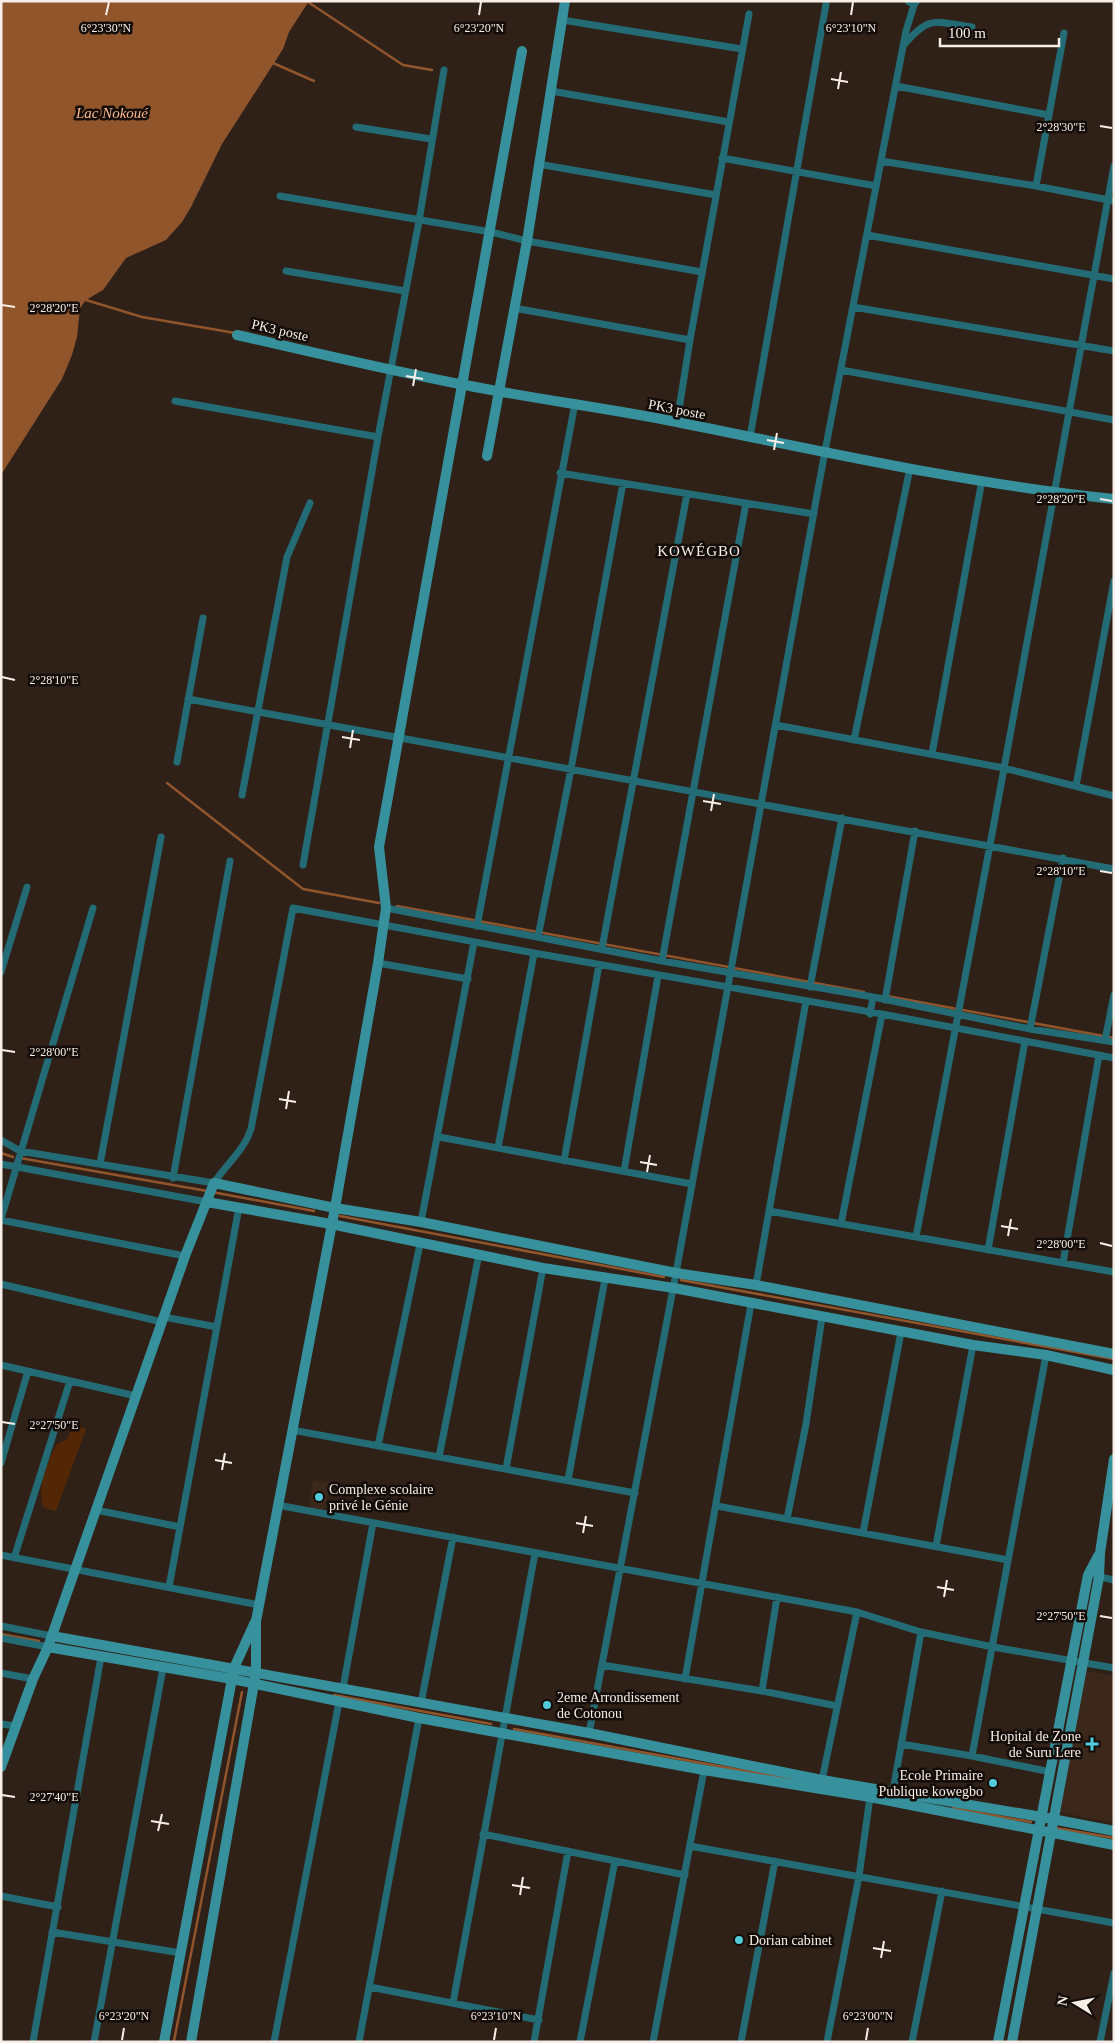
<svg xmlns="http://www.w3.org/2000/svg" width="1115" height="2043" viewBox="0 0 1115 2043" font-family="'Times New Roman',serif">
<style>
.built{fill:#3c281b}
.green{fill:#532705}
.water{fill:#91552c}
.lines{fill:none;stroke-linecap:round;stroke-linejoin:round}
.stream{stroke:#91552c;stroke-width:2.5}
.street{stroke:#246c75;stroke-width:7}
.secondary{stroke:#37919c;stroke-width:10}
.ticks{fill:none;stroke:#f8eee8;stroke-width:2}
.poi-dot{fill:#52cbda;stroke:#130c08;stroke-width:2}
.labels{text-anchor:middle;stroke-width:5;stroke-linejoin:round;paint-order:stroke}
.street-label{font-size:14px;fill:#f8eee8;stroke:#130c08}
.poi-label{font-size:14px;fill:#f8eee8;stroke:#130c08;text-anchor:start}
.water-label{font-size:15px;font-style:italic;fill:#feb78a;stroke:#130c08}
.neighbourhood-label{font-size:15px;letter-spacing:1px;fill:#f8eee8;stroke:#130c08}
.ticks-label{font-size:12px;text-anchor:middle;fill:#f8eee8;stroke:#130c08;stroke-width:5;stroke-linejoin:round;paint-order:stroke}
</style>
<rect width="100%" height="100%" fill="#2f2118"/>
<path class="built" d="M313,1480L330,1483L324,1513L308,1510Z
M1084,1671L1114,1676V1823L1058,1812Z"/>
<path class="green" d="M74,1424L86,1429L56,1511L44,1508C36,1490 46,1465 54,1449L57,1444L67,1439Z"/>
<path class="water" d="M1,1H309L289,32L283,49L222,144L191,207L182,222L166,240L126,258L103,290L86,300L80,308L77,337L72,355L62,379L1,475Z"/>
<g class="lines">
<path class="stream" d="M308,2L403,65L432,70
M273,63L314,81
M86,300L142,317L235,333
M167,783L303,889L379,903
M397,906L864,992
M887,996L1114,1038
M1,1153L13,1157
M20,1158L207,1191
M212,1192L314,1211
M340,1216L664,1277
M681,1280L1114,1359
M1,1634L39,1641
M334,1695L491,1724
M514,1729L795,1780
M953,1808L1031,1822
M1056,1828L1114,1838
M174,2041L242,1692"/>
<path class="street" d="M908,1L914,5
M562,20L742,49
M903,46C930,14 935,22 972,27
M896,86L1049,115
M551,91L729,122
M356,127L431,139
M722,158L876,186
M881,161L1036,186L1114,201
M538,164L716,195
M1036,186L1064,33
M280,196L491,232L527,241L702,272
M867,235L1114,279
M286,271L405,291
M853,307L1114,351
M514,308L690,340
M841,370L1114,420
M175,401L378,437
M677,422L690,340L749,14
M750,437L826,4
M560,473L814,514
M188,699L1114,869
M776,725L1004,768L1114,796
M854,740L910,468
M932,754L982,480
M177,762L203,618
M1076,786L1114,581
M242,795L287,557L310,503
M303,865L378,437L419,221L444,70
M386,908L662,961L873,997L1030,1029L1114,1042
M477,926L575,403
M538,937L571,769L623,483
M602,948L687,494
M662,961L746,503
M378,963L468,979
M1,972L27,887
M810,987L842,818
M885,1000L915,831
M870,1014L873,997
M1030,1029L1063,858
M1105,1040L1114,995
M439,1137L692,1184
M1,1140L20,1151L214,1183C226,1164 244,1151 251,1129L293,908L534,953L882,1014L1114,1058
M498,1148L534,953
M564,1161L599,965
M1,1164L207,1202
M100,1164L161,837
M624,1171L658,976
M173,1178L230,861
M769,1211L1114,1272
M1,1219L93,908
M1,1220L185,1256
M421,1222L474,942
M841,1224L882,1014
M916,1237L990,845L1114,166
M988,1250L1025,1041
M1063,1263L1099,1055
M1,1284L162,1322
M756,1285L806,1001
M164,1317L217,1327
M1,1365L136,1396
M292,1430L635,1493
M378,1446L420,1244
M439,1457L479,1254
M1,1463L28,1371
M506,1469L543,1268
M568,1480L605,1279
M277,1505L857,1612L921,1632L993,1647L1114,1668
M717,1506L1008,1560
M96,1510L180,1527
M787,1519L806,1424L822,1317
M863,1533L901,1332
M936,1546L973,1345
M1,1555L259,1605
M14,1558L70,1381
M1096,1576L1114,1580
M169,1587L239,1207
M1,1626L52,1636
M1,1638L48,1647
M602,1665L762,1691L837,1706
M1,1673L33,1679
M685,1679L751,1304
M343,1688L373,1523
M762,1691L777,1597
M421,1703L453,1537
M1,1724L17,1726
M589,1733L676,1273L825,451L906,31L914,5L917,1
M901,1744L972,1756L1051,1772
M972,1756L1046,1355
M822,1780L857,1612
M893,1791L921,1632
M483,1834L685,1875
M690,1846L1114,1923
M1,1896L58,1907
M52,1932L181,1953
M370,1987L539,2020
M453,2003C480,1853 509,1703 535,1553
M33,2042L101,1657
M94,2042L163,1668
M274,2042L339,1702
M359,2042L419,1718
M534,2042L568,1851
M580,2042L615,1861
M653,2042L704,1770
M741,2042L775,1861
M827,2042L859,1876L870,1797
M912,2042L942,1891
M1100,2042L1114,1973"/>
<path class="secondary" d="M237,335C313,352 388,370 465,385C535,399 606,408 677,422C822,451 967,484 1114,499
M487,456L527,241L565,1
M207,1202L331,1224L543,1268L674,1288L973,1345L1046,1355L1114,1370
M52,1636L589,1733L822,1780L1042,1817L1114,1831
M48,1647L232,1679L419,1718L704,1770L870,1797L1114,1845
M1,1767L33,1679L48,1647L185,1256L214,1183L335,1208L421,1222L676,1273L756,1285L1114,1354
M164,2042L234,1668L255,1622
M191,2042L256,1672V1621L335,1208L378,963L386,908L379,847L522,51
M998,2042L1088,1575L1098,1556
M1012,2042L1099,1577L1100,1553L1114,1459"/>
</g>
<path class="ticks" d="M106,15L109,2M479,15L481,2M851,15L853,2M831,79L848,82M838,89L841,72M1100,126L1112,128M2,305L15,307M406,376L423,379M413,386L416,369M767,440L784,443M774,450L777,433M1100,499L1112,501M2,677L15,680M342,737L360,740M350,748L353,730M703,801L721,804M711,811L714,794M1100,871L1112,873M2,1050L15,1052M279,1099L296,1102M286,1109L289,1091M640,1162L657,1165M647,1172L650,1155M1001,1226L1018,1229M1008,1236L1011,1219M1100,1243L1112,1246M2,1422L15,1424M215,1460L232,1463M222,1470L225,1453M576,1523L593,1526M583,1533L586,1516M937,1587L954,1590M944,1597L947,1580M1100,1616L1112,1618M2,1795L15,1797M151,1821L169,1824M158,1831L162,1814M512,1885L530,1888M520,1895L523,1877M873,1948L891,1951M881,1958L884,1941M122,2040L124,2028M494,2040L496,2028M866,2040L868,2028"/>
<g class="poi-dot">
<circle cx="319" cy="1497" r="5"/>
<circle cx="547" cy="1705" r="5"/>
<path d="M1089.5 1736.5h5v5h5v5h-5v5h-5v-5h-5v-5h5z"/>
<circle cx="993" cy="1783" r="5"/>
<circle cx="739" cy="1940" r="5"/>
</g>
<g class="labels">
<g class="street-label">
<text transform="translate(280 330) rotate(13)" y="5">PK3 poste</text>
<text transform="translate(677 409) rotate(11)" y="5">PK3 poste</text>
</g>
<g class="poi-label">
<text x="329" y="1494">Complexe scolaire<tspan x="329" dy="16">privé le Génie</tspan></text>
<text x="557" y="1702">2eme Arrondissement<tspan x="557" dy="16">de Cotonou</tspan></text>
<text x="1081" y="1741" text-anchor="end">Hopital de Zone<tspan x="1081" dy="16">de Suru Lere</tspan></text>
<text x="983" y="1780" text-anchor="end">Ecole Primaire<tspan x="983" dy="16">Publique kowegbo</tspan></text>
<text x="749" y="1945">Dorian cabinet</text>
</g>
<g class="water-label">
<text x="112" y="118">Lac Nokoué</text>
</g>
<g class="neighbourhood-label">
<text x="699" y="556">KOWÉGBO</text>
</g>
</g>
<g class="ticks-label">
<text x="106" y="32">6°23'30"N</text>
<text x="479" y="32">6°23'20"N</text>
<text x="851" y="32">6°23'10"N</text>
<text x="1061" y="131">2°28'30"E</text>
<text x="54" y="312">2°28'20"E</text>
<text x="1061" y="503">2°28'20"E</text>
<text x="54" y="684">2°28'10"E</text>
<text x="1061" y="875">2°28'10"E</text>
<text x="54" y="1056">2°28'00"E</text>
<text x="1061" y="1248">2°28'00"E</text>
<text x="54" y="1429">2°27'50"E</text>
<text x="1061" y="1620">2°27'50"E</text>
<text x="54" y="1801">2°27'40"E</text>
<text x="124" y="2020">6°23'20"N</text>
<text x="496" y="2020">6°23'10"N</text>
<text x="868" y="2020">6°23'00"N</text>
</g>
<rect width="1115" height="2043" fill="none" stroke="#f8eee8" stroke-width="5"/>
<g transform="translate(1075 2003) rotate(280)" stroke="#130c08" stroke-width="4" paint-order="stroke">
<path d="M0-4L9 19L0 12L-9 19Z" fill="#f8eee8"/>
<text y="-8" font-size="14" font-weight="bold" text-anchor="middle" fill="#f8eee8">N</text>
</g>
<path d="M940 38v8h119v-8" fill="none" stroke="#f8eee8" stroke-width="2.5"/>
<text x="948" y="38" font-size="15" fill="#f8eee8" stroke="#130c08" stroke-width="4" paint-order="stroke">100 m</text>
</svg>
